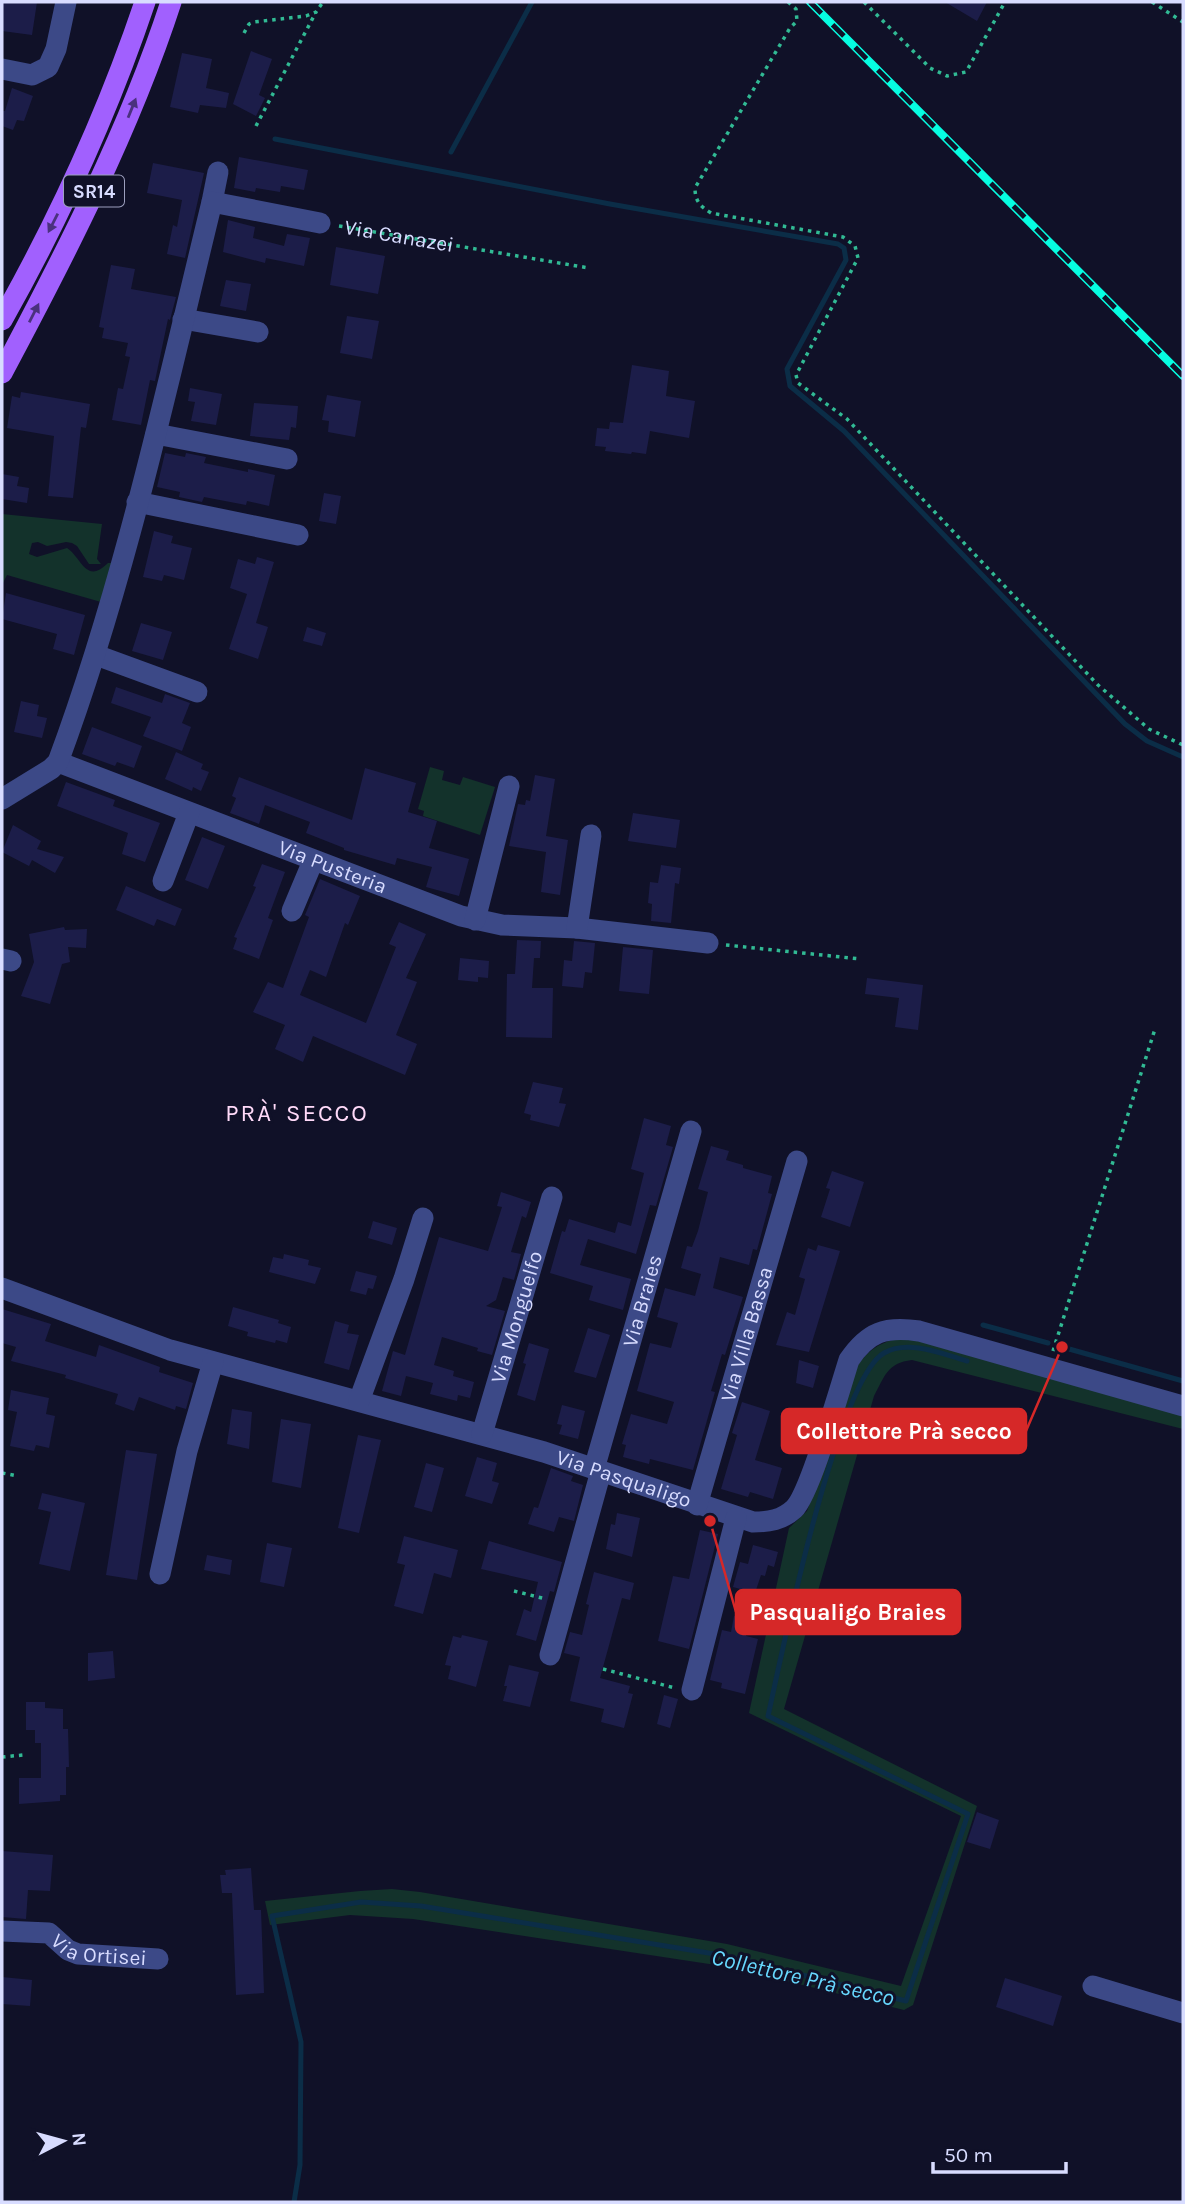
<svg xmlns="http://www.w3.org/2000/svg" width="1185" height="2204" viewBox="0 0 1185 2204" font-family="Karla,sans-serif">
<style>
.green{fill:#13322b}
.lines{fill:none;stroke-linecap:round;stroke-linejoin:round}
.stream{stroke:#0b2d47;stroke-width:5}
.building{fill:#1c1d49}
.path{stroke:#31ba94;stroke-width:3.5;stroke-dasharray:3.5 5;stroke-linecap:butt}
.minor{stroke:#3c4987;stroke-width:21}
.major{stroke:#a160fe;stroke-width:21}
.rail-casing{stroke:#06fde1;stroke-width:8}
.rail{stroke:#101128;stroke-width:5;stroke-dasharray:16;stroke-linecap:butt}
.oneway{fill:#4a317e}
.labels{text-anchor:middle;stroke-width:6;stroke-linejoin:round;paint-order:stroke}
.shield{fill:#101128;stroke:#9c9fbe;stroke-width:2}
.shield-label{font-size:19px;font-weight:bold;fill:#d8dcff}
.street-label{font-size:21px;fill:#d8dcff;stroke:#101128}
.water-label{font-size:23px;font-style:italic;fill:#67d8fe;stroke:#101128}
.quarter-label{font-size:24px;letter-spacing:2px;fill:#ffdaf9;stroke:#101128}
.leader{fill:none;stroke:#d62828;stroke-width:2.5}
.callout-dot{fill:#d62828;stroke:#101128;stroke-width:2.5}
.callout{fill:#d62828;stroke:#d62828;stroke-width:2.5}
.callout-label{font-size:23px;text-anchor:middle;font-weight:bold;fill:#fff}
</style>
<rect width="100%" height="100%" fill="#101128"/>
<path class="green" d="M2,514L102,524L97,559L101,564H89L77,546L72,543L66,542L47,546L38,542L32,543L29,554L37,557L67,548C82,558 86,585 108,563H112L101,602L7,575L2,585Z
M430,767L444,771L442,780L460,785L463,777L495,787L480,835L423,816L424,811L418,809Z
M902,1338L919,1341L1183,1414V1429L912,1360C887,1363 885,1376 874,1396L784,1709L977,1806L913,2005L904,2010L729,1967L413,1919L350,1915L270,1925L265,1901L360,1891L392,1889L420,1892L727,1944L901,1986L961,1816L749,1713L789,1528L807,1511L858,1365C870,1348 883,1341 902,1338Z"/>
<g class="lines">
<path class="stream" d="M275,139L610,204L838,244L844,248L846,260L787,369L790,386L844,431L1125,724L1147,741L1183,757
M451,152L532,2
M983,1325L1048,1343
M1062,1347L1183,1381
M294,2202L300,2165L301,2042L272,1916L361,1902L421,1906L727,1956L906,2001L968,1814L768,1716C782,1653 837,1380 884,1353C908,1339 943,1354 967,1361"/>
</g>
<path class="building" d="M2,2H37L32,35L2,31Z
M945,2H987L977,21Z
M251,51L272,59L259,95L265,98L256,116L233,104Z
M182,53L212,59L206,88L229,93L226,108L200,105L198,113L170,107Z
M12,88L33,96L24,121L17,120L13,130L2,126V111H5Z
M239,157L308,170L304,190L281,186L280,192L256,188L255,192L234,188Z
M153,163L204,173L185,258L167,254L173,225L177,227L182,200L147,193Z
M228,220L255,227L253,238L284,246L287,234L310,238L304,266L266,258L265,263L223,252Z
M336,247L385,256L378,294L330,285Z
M111,265L135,269L131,289L176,297L170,320L168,319L155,381L150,380L141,425L112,420L118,388L123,389L130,357L125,356L128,343L102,338L104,328L99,327Z
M226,280L251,284L246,311L220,306Z
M347,316L379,321L372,359L340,353Z
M632,365L669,371L666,396L695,401L689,438L650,431L646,454L632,452L631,454L605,451L606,447L595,446L597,428L609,429L610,422L623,423Z
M190,388L222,394L216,425L191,421L195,402L188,401Z
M21,392L90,404L86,428L81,427L73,498L48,496L54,436L7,428L12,396L20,398Z
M327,395L361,401L355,437L328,432L329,421L322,420Z
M254,403L298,406L296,428L291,427L289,440L250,436Z
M165,453L185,457L186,453L206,457L204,463L248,472V469L275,475L269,506L247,501L246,505L204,497L202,502L179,497L180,492L157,487Z
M2,474L19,477L17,486L29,488L27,503L2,499Z
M324,493L341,496L336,524L319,521Z
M154,531L173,536L171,543L192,548L184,580L164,575L162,581L143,577Z
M257,557L274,562L256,623L268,627L258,659L229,649L247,594L230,588L238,559L255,564Z
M6,593L85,615L74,655L53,649L57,634L2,619Z
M141,623L172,632L163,660L132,651Z
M307,627L326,633L322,646L303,641Z
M116,687L162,703L165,694L190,703L182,723L191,727L182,751L143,736L151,717L111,703Z
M21,701L39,705L37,716L47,718L42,738L14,732Z
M92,727L142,746L134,768L117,762L115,766L82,754Z
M176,752L203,764L201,769L209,772L201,791L193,787L192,791L165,779Z
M365,768L416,783L408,812L437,821L429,848L469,859L459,896L426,887L432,867L397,858L395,865L344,850V848L306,833L310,822L265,805L259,824L230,813L236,798L232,796L239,777L352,820Z
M535,775L555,779L546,836L568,840L560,895L541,892L546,852L509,846L518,804L525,805L526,800L530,801Z
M66,782L115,800L113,806L160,823L145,862L122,854L128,833L57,806Z
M633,813L680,820L676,848L628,841Z
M13,825L41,841L37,849L64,857L55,873L32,860L29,866L2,852Z
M202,837L225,846L208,889L185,880Z
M262,864L285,872L268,918L273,920L259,959L233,949L237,938L234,937L256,887L253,886Z
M661,865L681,868L679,884L675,883L671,923L651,921L652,904L648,903L650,882L658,883Z
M320,879L360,896L348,925L345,923L326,977L310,970L300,995L366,1023L396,947L389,944L399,922L426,934L406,978L417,982L396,1035L417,1044L405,1075L313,1036L303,1062L275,1049L285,1025L253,1012L268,982L283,988L309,917L305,915Z
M126,886L182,909L175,926L157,919L154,926L116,910Z
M64,927L65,930L87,929L86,948L68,947L70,962L62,964L50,1004L21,996L34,962L29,934Z
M517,940L541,941L540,958H534L532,988H553L552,1038L506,1037L507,974H515Z
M574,941L595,943L592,973L585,972L583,988L562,986L564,960L572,961Z
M623,947L653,950L649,994L619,991Z
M460,958L489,961L488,978L478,977V982L458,980Z
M867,978L923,985L918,1030L895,1027L899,998L865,994Z
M533,1082L563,1088L559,1103L566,1104L559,1127L530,1120L531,1115L524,1113Z
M644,1118L671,1126L666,1145L673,1147L656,1206L650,1205L636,1254L588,1239L580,1265L631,1279L623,1310L589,1300L593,1286L550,1273L562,1231L565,1232L569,1219L615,1233L618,1222L631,1226L644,1173L631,1169Z
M711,1146L729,1151L726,1160L743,1165V1168L772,1176L768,1193L772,1194L757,1250L753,1249L749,1265L720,1257L713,1288L743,1297L725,1355L722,1354L711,1391L715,1392L693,1470L650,1459L649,1464L623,1457L626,1445L622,1444L631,1414L667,1424L674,1402L637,1391L650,1343L671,1348L678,1323L657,1317L665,1288L695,1296L701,1274L681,1268L687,1246L692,1247L698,1231L708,1192L698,1189Z
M832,1171L864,1182L850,1227L821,1217L830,1189L826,1188Z
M501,1192L531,1202L526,1218L522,1216L511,1252L521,1254L514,1280L503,1277L496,1300L486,1306L505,1311L492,1355L477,1351L478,1348L442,1337L434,1365L454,1371L453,1376L474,1382L470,1398L458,1395L457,1401L430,1394L433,1383L406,1376L401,1396L382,1391L393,1351L405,1355L439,1237L488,1251L502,1207L497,1206Z
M373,1221L397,1228L392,1245L368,1238Z
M818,1245L840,1251L809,1352L776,1345L787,1312L795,1315L805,1279L799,1277L808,1248L816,1251Z
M284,1254L309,1260L308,1265L321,1268L315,1284L269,1272L273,1257L283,1259Z
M356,1271L377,1276L373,1289L368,1288L366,1295L350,1291Z
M233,1307L279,1320L278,1323L291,1327L287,1343L276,1340L275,1343L247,1336L248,1332L228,1326Z
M2,1309L51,1324L45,1341L96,1357L99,1345L160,1367L159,1372L193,1383L186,1409L176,1406L175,1410L139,1397L134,1411L115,1404L118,1394L65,1378L66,1375L11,1361L16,1347L2,1343Z
M335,1321L349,1325L347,1333L359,1335L349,1370L324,1363Z
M588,1328L610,1335L596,1378L574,1372Z
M529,1343L549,1349L535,1401L517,1395L526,1364L523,1363Z
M799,1360L819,1366L813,1388L796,1383Z
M11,1390L49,1398L46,1414L55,1416L49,1448L36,1445L34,1451L10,1446L17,1412L8,1410Z
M742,1402L770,1411L755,1460L782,1468L773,1499L750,1492L748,1497L721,1489L737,1435L732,1433Z
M562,1405L585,1411L578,1439L559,1434L562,1425L557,1424Z
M232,1409L252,1412L249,1449L227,1444Z
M281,1419L311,1424L301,1488L272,1482Z
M358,1435L381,1440L359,1533L338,1528Z
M126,1450L157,1454L137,1580L106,1575Z
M477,1457L497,1463L492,1481L499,1483L492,1504L465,1496Z
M426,1463L444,1468L432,1512L414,1507Z
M551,1468L573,1476L571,1481L583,1485L574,1521L559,1517L554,1532L528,1524L534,1507L538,1508Z
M42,1493L85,1503L70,1571L39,1564L51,1512L38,1509Z
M617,1513L640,1518L632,1557L606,1549L611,1524L615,1525Z
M700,1530L718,1534L689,1649L658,1641L673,1576L689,1579Z
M404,1536L458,1550L451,1578L434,1573L423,1614L394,1606L405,1565L397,1563Z
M489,1541L562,1562L554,1592L550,1591L536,1641L516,1635L524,1609L531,1612L538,1582L481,1569Z
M267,1543L292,1548L284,1587L260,1582Z
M753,1545L778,1552L774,1567L768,1565L765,1576L761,1575L755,1593L733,1587L740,1562L748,1564Z
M207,1555L232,1560L230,1575L204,1570Z
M594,1572L634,1583L630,1600L622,1598L600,1678L630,1686L628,1693L633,1694L624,1728L601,1722L604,1709L570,1701L580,1657L564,1653L570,1632L582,1635L589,1605L586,1604Z
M734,1616L750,1620L746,1636L758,1639L745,1694L721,1688L722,1683L710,1680L722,1630L731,1632Z
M462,1635L488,1641L476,1687L448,1679L451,1666L445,1665L453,1636L461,1638Z
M113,1651L115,1678L88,1681V1653Z
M509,1665L539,1672L530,1707L503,1701L507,1686H504Z
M664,1695L678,1699L670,1728L657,1724Z
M26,1702H45V1708L63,1709V1729H68L69,1767H66V1795H60V1801L19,1804V1778H41V1743H35V1730H26Z
M977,1812L999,1820L990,1849L967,1842Z
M2,1851L53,1855L50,1891L28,1890L26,1919L2,1917Z
M251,1868L254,1910H261L264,1993L236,1995L232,1893H222L220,1875H226L225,1870Z
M2,1977L32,1980L30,2006L2,2004Z
M1005,1978L1062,1996L1053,2026L996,2007Z"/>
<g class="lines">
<g class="path">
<path d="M788,2L796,9L797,21L790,28L695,188C695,201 700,206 711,213L843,237L855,246L858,258L796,375L798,383L847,419L1098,685L1149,729L1183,745"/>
<path d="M864,2L930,68L947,76L966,72L1005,2"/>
<path d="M1152,2L1183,22"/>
<path d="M244,33L249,24L254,22L306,16L316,12L323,2"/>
<path d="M256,126L316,12"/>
<path id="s1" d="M339,226L589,268"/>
<path d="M726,945L860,959"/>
<path d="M1053,1351L1155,1029"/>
<path d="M2,1473L18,1476"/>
<path d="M514,1591L546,1599"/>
<path d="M603,1669L675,1688"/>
<path d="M2,1757L23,1755"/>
</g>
<g class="minor">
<path d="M2,69L32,75L48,67L56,49L66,2"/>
<path d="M212,202L218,172"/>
<path d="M183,319L258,332"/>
<path d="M156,434L287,459"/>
<path d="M137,502L298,535"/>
<path d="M96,655L197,692"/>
<path id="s2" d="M58,762L461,916L502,925L577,928L708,943"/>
<path d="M2,799L51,769L58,762C125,581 166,390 212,202L320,223"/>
<path d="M163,881L189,813"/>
<path d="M292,911L313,861"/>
<path d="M475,920L509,786"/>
<path d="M577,928L591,835"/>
<path d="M2,959L11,961"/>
<path id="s3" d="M2,1288L170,1350L544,1452L753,1522C769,1522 782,1520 794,1509C810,1494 840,1388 849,1360C868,1332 885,1326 919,1331L1183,1406"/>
<path d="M359,1401L404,1279L423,1218"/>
<path id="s4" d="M482,1434L552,1197"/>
<path id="s5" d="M594,1469L691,1131"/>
<path id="s6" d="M697,1505L797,1161"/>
<path d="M160,1574L187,1451L213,1362"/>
<path d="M550,1655L601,1471"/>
<path d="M692,1690L736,1518"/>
<path id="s7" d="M2,1931L49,1933L68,1950L78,1954L158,1959"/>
<path d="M1093,1986L1183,2013"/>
</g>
<path class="major" d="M2,320C59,219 108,112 145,2
M2,373C66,253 129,131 171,2"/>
<defs>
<path id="rail" d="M810,2L1183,376"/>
</defs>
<use href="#rail" class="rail-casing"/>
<use href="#rail" class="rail"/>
</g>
<defs><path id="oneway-solid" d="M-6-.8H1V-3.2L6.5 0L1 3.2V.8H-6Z" transform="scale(1.75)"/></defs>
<g class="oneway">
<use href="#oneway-solid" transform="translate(132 108) rotate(-68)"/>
<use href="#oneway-solid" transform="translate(53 223) rotate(117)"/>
<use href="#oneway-solid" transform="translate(34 313) rotate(-63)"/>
</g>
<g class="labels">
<rect class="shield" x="64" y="175.5" width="60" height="31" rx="5"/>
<g class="shield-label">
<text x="94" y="198">SR14</text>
</g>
<g class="street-label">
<text dy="7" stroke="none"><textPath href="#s1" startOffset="61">Via Canazei</textPath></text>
<text dy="7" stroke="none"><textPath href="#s2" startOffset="294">Via Pusteria</textPath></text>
<text dy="7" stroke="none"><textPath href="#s5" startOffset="175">Via Braies</textPath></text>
<text dy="7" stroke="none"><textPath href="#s4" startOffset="122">Via Monguelfo</textPath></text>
<text dy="7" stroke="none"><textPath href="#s6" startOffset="178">Via Villa Bassa</textPath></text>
<text dy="7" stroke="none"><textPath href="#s3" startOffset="651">Via Pasqualigo</textPath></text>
<text dy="7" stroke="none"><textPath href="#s7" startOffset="103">Via Ortisei</textPath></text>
</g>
<g class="water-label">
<text transform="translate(803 1977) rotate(13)" y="8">Collettore Prà secco</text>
</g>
<g class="quarter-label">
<text x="297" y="1121">PRÀ' SECCO</text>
</g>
</g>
<path class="leader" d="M1062 1347L1026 1431M710 1521L736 1612"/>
<g class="callout-dot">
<circle cx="1062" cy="1347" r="7"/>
<circle cx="710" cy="1521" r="7"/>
</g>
<g class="callout">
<rect x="782" y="1409" width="244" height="44" rx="7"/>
<rect x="736" y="1590" width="224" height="44" rx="7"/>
</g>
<g class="callout-label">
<text x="904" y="1439">Collettore Prà secco</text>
<text x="848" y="1620">Pasqualigo Braies</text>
</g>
<rect width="1185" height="2204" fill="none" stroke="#d8dcff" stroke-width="7"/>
<g transform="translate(63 2141) rotate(84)" stroke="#101128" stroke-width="5" paint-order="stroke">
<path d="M0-5L12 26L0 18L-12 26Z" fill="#d8dcff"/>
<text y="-10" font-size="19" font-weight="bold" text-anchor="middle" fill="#d8dcff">N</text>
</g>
<path d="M933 2162v10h133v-10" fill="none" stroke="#d8dcff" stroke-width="3.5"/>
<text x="944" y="2162" font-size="21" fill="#d8dcff" stroke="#101128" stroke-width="5" paint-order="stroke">50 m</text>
</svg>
